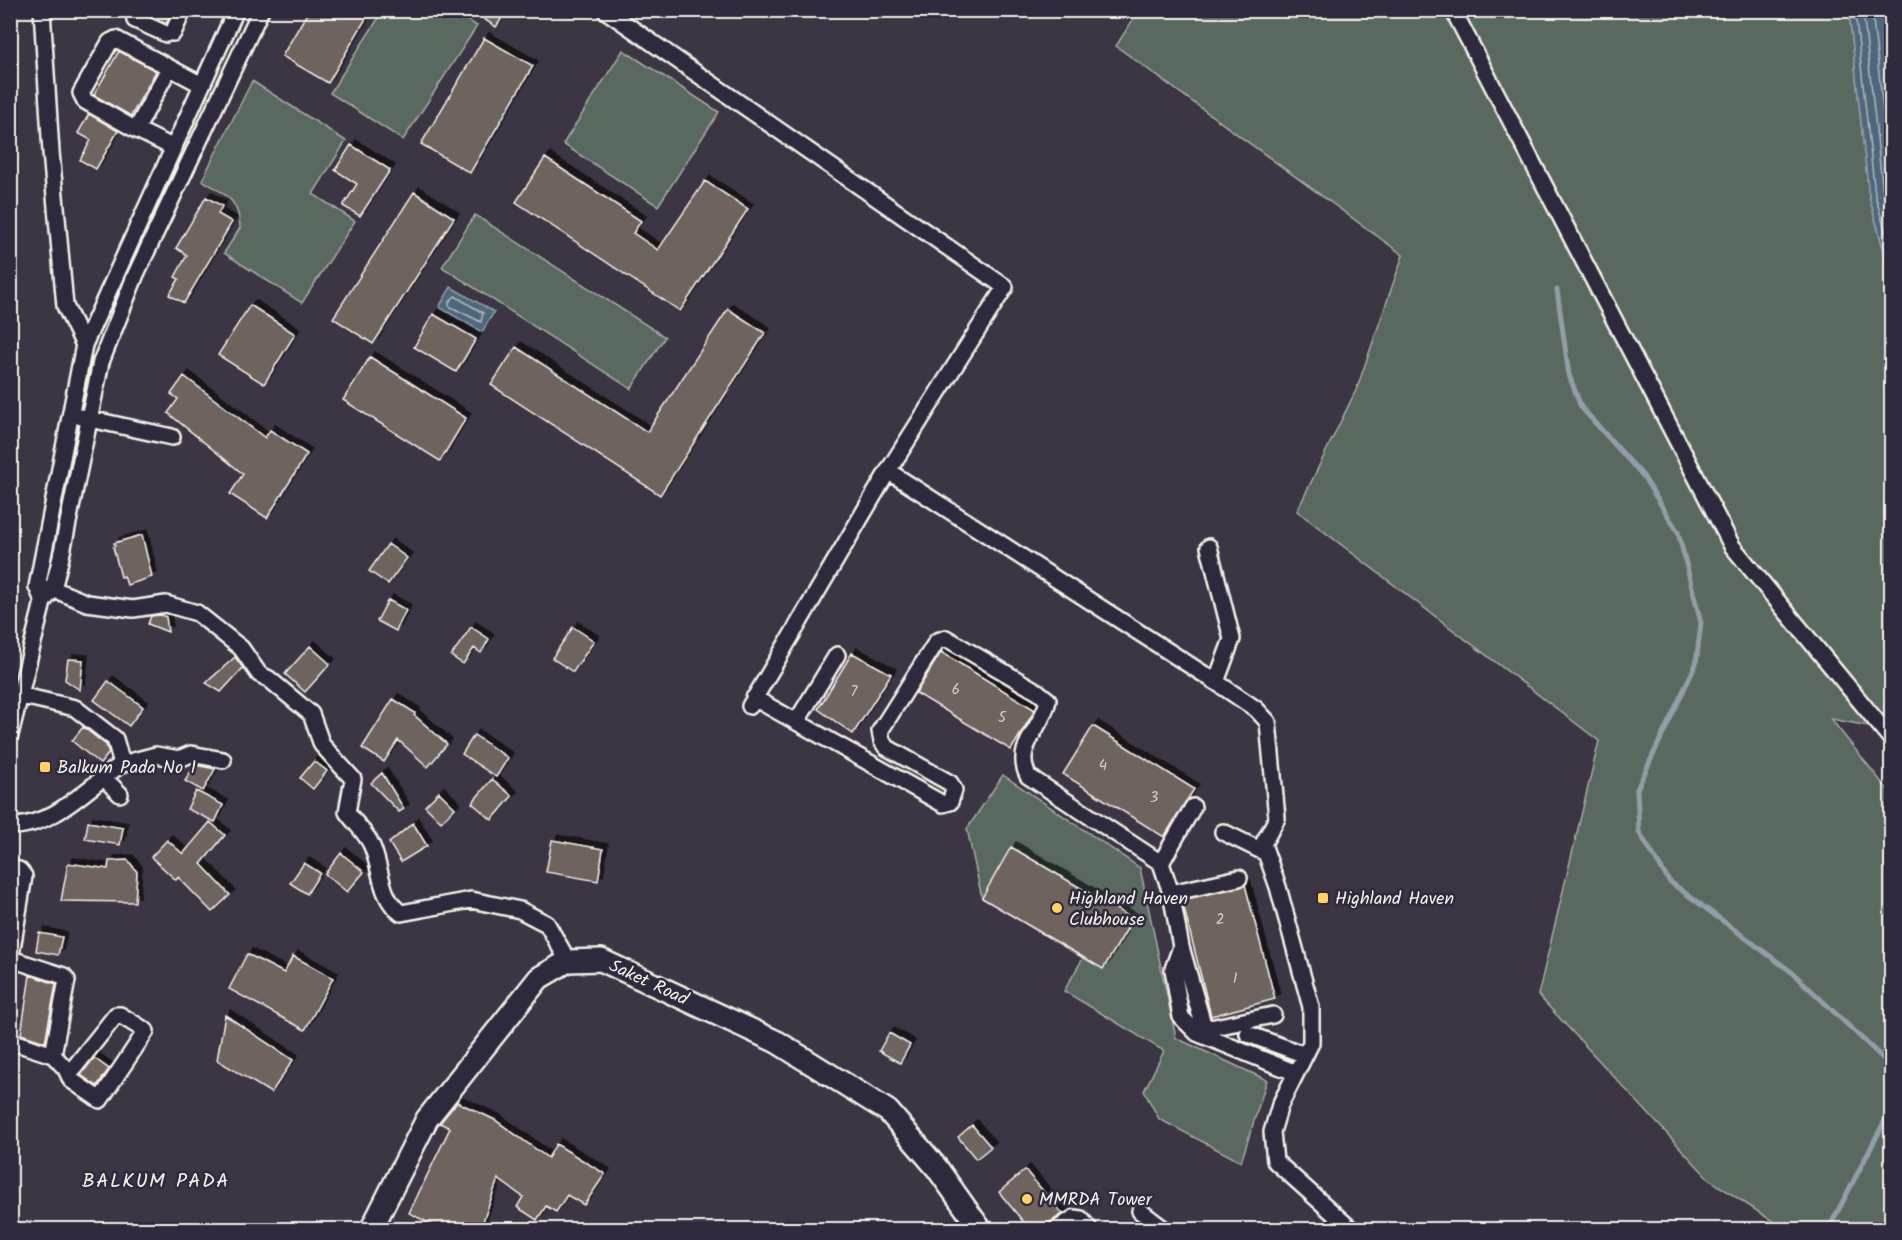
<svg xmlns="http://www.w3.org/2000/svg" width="1902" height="1240" viewBox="0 0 1902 1240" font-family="Kalam,sans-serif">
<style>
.green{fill:#5a6960;stroke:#a7ada4;stroke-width:1.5}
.water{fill:#50667b;stroke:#929ea7;stroke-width:1.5}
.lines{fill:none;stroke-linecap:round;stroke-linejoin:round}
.shore{stroke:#b2b9bc;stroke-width:1.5}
.stream{stroke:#929ea7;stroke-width:5}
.building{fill:#6e635e;stroke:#f4f1e8;stroke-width:1.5;filter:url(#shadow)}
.street-casing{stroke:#f4f1e8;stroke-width:20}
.secondary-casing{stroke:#f4f1e8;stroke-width:26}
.street{stroke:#2f2a3d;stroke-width:15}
.secondary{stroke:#2f2a3d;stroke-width:21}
.poi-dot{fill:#ffd166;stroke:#2f2a3d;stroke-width:2}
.labels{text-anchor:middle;stroke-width:5;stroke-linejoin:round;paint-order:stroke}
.number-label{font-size:15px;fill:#d2cec6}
.poi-label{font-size:18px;fill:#f4f1e8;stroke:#2f2a3d;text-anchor:start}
.street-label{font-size:18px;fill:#f4f1e8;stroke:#2f2a3d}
.neighbourhood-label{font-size:20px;letter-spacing:1.5px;fill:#f4f1e8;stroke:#2f2a3d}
</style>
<defs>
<filter id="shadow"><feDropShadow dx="5" dy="-5" stdDeviation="0" flood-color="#0009"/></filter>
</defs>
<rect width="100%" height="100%" fill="#3c3544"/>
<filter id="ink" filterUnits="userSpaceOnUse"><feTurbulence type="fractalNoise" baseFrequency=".0167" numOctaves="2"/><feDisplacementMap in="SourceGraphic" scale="12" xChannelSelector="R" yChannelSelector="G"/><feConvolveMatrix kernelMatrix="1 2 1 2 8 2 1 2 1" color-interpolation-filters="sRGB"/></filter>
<g filter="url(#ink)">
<path class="green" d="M1139,10L1849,11L1869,196L1891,278V730L1831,719L1891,794V1229H1784L1710,1180L1538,995L1599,741L1297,511L1357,388L1403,255L1116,46Z
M383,11H453L477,26L403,140L330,93Z
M623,50L719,112L658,206L563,144Z
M252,81L346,141L313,194L355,221L302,303L224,253L240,228C239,198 224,194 202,180Z
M475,215L665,337L631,389L442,267Z
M1003,775L1140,868L1176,1038L1267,1080L1241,1162L1159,1119L1144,1091L1164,1051L1064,991L1083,958L982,898L967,829Z"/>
<path class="water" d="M1849,11H1891V276L1869,196Z
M451,287L494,312L482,332L439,307Z"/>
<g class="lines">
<path class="shore" d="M1855,10L1875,195L1892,254
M1863,10L1883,193L1892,226
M1872,10L1892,192
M455,296L483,313L481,322L449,306V302Z"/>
<path class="stream" d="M1557,290L1569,375L1581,407L1643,476L1678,532L1701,623L1696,664L1637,789L1639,832L1669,881L1793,973L1892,1067
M1828,1230L1892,1107"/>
</g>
<path class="building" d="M144,10H172L166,24L144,13Z
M309,10H371L328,83L282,56Z
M470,10H507L496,27Z
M484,38L533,66L470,173L421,144Z
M119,51L156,71L131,116L94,95Z
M89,114L118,131L96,169L80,160L91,140L78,133Z
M351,145L390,170L360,216L343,206L357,184L335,170Z
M545,158L641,221L633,233L658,250L705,181L748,209L680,311L516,202Z
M414,192L454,218L373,344L333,318Z
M206,197L222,206L218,214L232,222L184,303L169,295L179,279L175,277L187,255L176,248Z
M250,305L295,334L264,384L218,355Z
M728,309L765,333L660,495L491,385L516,347L647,432Z
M433,314L476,339L456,372L414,347Z
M370,357L466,418L440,461L343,400Z
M184,376L265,438L270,430L307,454L267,518L230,494L243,474L168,413L178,399L171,394Z
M142,535L152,577L127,585L124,576L121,577L113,547L115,546L114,543Z
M388,544L407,558L388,584L369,571Z
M388,600L406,610L396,631L377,621Z
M161,615L166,617L168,632L148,624L151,616Z
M471,627L489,639L481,653L474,648L463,664L451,656Z
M573,627L594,641L573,672L552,658Z
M310,646L330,664L305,692L285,674Z
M941,652L1035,710L1011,750L916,693Z
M852,653L891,674L853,734L818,709Z
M235,657L243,668L221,692L206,683Z
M68,659L83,660L80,690L65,680Z
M108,681L143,707L129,726L94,700Z
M393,699L415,713L414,715L447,744L428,767L398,740L384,762L362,748Z
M1093,726L1194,789L1164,837L1063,774Z
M83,727L106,745L109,753L100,764L72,741Z
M474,735L508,758L496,777L462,754Z
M314,761L327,771L313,789L300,778Z
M195,765L215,769L203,791L185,781Z
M382,773L404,809L399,812L371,783Z
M492,779L512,796L492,820L472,803Z
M196,791L223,805L215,822L187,809Z
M439,792L455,808L441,822L425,806Z
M88,822L123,828L120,845L85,839Z
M210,822L225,835L201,864L230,895L212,912L178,877L176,880L151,857L167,840L183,854Z
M413,823L427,846L401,862L389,843Z
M552,840L603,849L598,881L546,872Z
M1011,847L1133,919L1103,969L982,898Z
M341,853L364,872L347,892L325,874Z
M128,860L137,872L135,902L61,901L68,863L108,869L109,861Z
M304,863L320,873L307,894L290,883Z
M1245,885L1275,999L1211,1016L1182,900Z
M39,933L62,937L58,955L36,951Z
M247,954L284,973L293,956L333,978L305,1030L229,989Z
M30,975L56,984L45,1042L21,1034Z
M225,1015L293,1060L271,1093L217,1060Z
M889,1033L910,1045L900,1063L879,1051Z
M94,1058L109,1069L97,1086L81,1075Z
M457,1102L495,1120L548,1158L556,1144L605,1174L584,1205L567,1195L556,1212L546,1206L537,1220L517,1207L523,1197L498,1179L480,1230H443L409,1213L450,1128L440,1123Z
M972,1125L991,1147L976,1159L958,1137Z
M1025,1170L1063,1214L1050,1222L1046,1230H1030L999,1192Z"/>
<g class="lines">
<defs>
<path id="street" d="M42,10L51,152L65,306L84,345
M134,10L135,20L166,34
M605,10L1005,287L888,471L1216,682L1256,709L1268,722L1277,818L1263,844L1278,887L1311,1007V1043L1280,1105L1272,1132L1275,1161L1352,1230
M1453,10L1732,546L1892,740
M173,33L183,10
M136,130L169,68
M172,147L131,127L85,101L81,93L110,42L116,39L202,85
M81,417L172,437
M1209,547L1232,639L1216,682
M37,587L53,589L87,603L133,609L166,604L197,613L241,648L259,674L269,679L311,714L322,745L353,779L347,812C354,822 364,831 370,842C382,864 378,897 401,913L471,900L520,910L547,924L568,961
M41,596L37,587L84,345L236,10
M754,698L943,804L950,802L954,790L950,783L886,747L882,741L880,731L937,641L946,638L1038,692L1048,700C1043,728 1013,746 1028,776L1161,863L1171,893L1181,947L1173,969L1181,1017L1197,1033L1296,1073
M750,706L888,471
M797,721L837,655
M10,735L43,602L53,589L61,557L101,362L136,274L261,10
M122,764L156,755L179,759L191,754L223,760
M103,777L120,794
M10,826C54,827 87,787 122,764L115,739L75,708L19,695
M1223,832L1266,853
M1161,863L1193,807
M10,868L19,870L24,876L10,961
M1171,893L1239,878
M1181,947L1203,1024L1210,1028L1273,1015
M1248,1034L1305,1055
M10,1041L53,1055L67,980L64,976L11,959
M53,1055L66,1069L71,1080L100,1100L146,1031L120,1015H116L69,1074
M1140,1211L1165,1230
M1056,1230L1074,1218L1081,1219L1090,1230"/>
<path id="secondary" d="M371,1230L427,1119L539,978L568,961L601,960L777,1042L888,1111L937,1168L981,1230"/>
</defs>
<use href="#street" class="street-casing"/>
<use href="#secondary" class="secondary-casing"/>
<use href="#street" class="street"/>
<use href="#secondary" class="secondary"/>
</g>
</g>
<g class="poi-dot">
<rect x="39" y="761" width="12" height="12" rx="3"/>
<rect x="1317" y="892" width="12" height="12" rx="3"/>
<circle cx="1057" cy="908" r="6"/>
<circle cx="1027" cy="1199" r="6"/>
</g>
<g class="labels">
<g class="number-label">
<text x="956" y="694">6</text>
<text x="854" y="696">7</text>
<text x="1002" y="722">5</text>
<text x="1103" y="770">4</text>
<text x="1154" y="802">3</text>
<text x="1220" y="924">2</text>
<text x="1235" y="983">1</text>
</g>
<g class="poi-label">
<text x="57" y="773">Balkum Pada No 1</text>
<text x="1069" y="904">Highland Haven<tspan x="1069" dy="21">Clubhouse</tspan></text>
<text x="1335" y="904">Highland Haven</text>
<text x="1039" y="1205">MMRDA Tower</text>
</g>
<g class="street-label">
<text transform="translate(649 982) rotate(25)" y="6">Saket Road</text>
</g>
<g class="neighbourhood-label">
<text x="156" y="1187">BALKUM PADA</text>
</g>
</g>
<rect width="1902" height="1240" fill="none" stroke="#2f2a3d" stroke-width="36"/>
<rect x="18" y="18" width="1866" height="1204" fill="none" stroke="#f4f1e8" stroke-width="2" filter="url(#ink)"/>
</svg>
